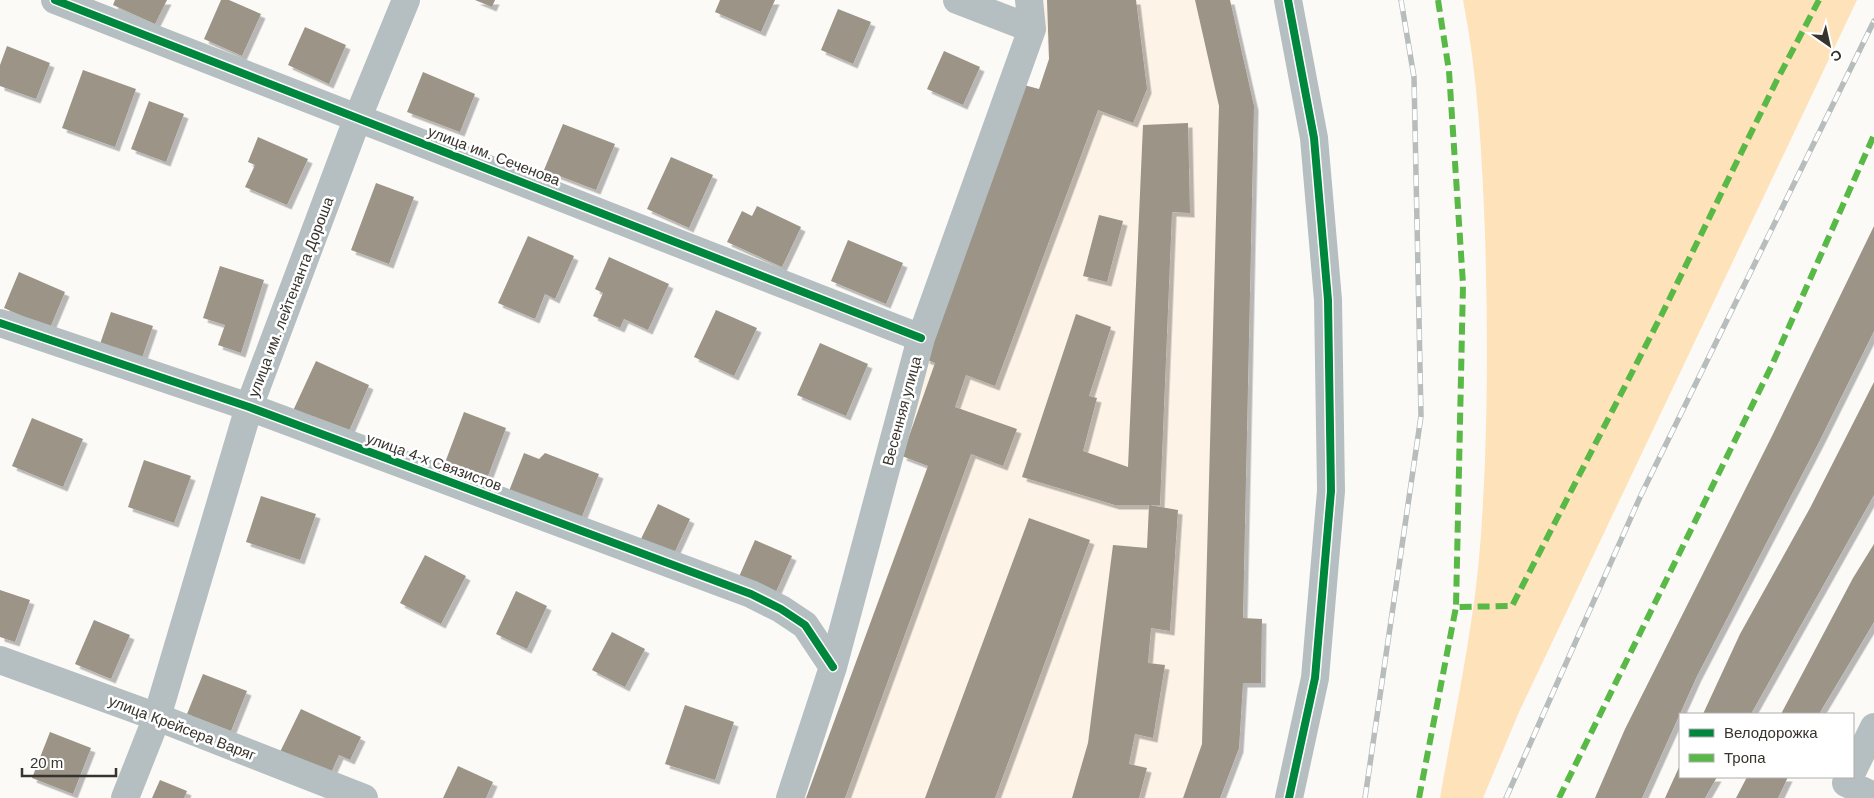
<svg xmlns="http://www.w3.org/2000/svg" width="1874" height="798" viewBox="0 0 1874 798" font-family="Helvetica,sans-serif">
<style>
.built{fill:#fdf3e6}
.green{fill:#fee2ba}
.building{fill:#9b9487;filter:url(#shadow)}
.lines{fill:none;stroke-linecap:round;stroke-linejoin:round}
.minor{stroke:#b5bfc1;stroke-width:28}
.rail-casing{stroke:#b7bcbc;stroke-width:5.5}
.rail{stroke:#fff;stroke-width:4;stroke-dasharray:11;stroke-linecap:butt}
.quiet{stroke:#58b947;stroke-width:6;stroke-dasharray:12 6;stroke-linecap:butt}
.cycleway-casing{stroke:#fff;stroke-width:11}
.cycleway{stroke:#00873e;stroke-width:8}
.labels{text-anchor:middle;stroke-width:5;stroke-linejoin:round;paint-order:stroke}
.street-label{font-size:15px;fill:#37332d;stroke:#fff}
</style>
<defs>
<filter id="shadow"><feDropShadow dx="4.5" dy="4.5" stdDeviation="0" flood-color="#0004"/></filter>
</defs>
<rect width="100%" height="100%" fill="#fcfaf7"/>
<path class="built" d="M1043,0H1230L1254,106L1243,618L1261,683H1243L1239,748L1220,798H806L927,466L902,456L925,359L1039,89L1049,59Z"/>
<path class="green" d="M1463,0H1857L1519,712L1483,798H1440C1455,711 1475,623 1481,535C1488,434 1488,333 1485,233C1482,155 1478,76 1463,0Z"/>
<path class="building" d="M115,0H167L155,24L113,5Z
M221,0H229L261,14L242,56L204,39Z
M475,0H495L492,7Z
M720,0H775L761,32L715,12Z
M1047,0H1136L1147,89L1133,123L1098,110L995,386L966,375L955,407L1017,429L1003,466L971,454L845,798H806L928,466L902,456L935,363L925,359L1024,85L1039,89L1049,59Z
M1195,0H1230L1254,106L1243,618L1262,619L1261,683H1243L1239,748L1220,798H1183L1202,744L1219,106Z
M838,9L871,22L853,64L821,50Z
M305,27L346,45L329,84L288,65Z
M7,46L50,63L36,99L0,86V65Z
M944,51L980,67L963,105L927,89Z
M83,70L136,89L115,147L62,128Z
M423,72L475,94L460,132L407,112Z
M149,101L184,114L166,162L131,149Z
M1188,123L1190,213L1172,212L1160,505H1149L1178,510L1170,631L1151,628L1148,663L1165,665L1153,738L1135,734L1129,764L1147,768L1139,798H1072L1088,743L1113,545L1147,548L1149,505H1115L1022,477L1076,314L1111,327L1089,396L1097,398L1083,451L1128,467L1143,125Z
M563,124L615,144L596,190L544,170Z
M258,137L308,159L287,205L245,187L255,165L248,162Z
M671,157L713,175L689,228L647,209Z
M376,183L414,197L389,264L351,250Z
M757,206L801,227L782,267L727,242L742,211L752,216Z
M1099,215L1123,221L1107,282L1083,276Z
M1874,226V331L1819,442L1697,676L1642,798H1595L1625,729L1772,436Z
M528,236L574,256L555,299L545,294L535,319L498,303Z
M848,240L903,263L886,304L831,281Z
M609,257L669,284L648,330L624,319L620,328L593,316L603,293L595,289Z
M220,266L264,280L241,353L218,345L225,325L203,318Z
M19,272L65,292L50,328L4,308Z
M716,310L757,328L734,376L694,357Z
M111,312L153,326L142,358L100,344Z
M820,343L868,364L846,416L797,395Z
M316,361L369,385L346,438L292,413Z
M1874,382V495L1751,714H1703L1740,634L1810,508Z
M464,412L506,428L485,484L443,468Z
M32,418L83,439L63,487L12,466Z
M524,453L539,459L545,453L599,474L581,519L509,491Z
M144,460L191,476L174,523L128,507Z
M261,496L316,514L300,560L246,542Z
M658,504L690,519L671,560L638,545Z
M1029,518L1090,540L995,798H925Z
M755,540L792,556L775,594L738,579Z
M1874,544V622L1819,714H1781L1853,578Z
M425,555L466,576L441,624L400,603Z
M0,590L30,600L15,642L0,637Z
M516,591L547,606L527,649L496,634Z
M94,620L130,635L111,679L75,664Z
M612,632L645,649L625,687L592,670Z
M203,674L247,691L231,731L187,714Z
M685,705L734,722L715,780L665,764Z
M301,709L361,737L350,760L339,755L330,775L280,752Z
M50,732L91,748L73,794L32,778Z
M1680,765V777H1717L1705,798H1665Z
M458,766L493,782L486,798H443Z
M1747,777H1788L1778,798H1736Z
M160,780L187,791L184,798H152Z"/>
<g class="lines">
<path class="minor" d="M55,0L921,338
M957,0L1032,29
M1288,0L1314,138L1328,300L1331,491L1315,678L1289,798
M0,323L249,407L751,594L781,609L805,625L833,667
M0,660L157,717L364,798
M1853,770L1874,727
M1846,783L1874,796
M125,798L157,717L249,407L358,117L406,0
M790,798L833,667L921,338L1032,29L1029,0"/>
<defs>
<path id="rail" d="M1365,798L1421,416L1414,77L1401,0
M1506,798L1641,495L1874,21"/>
</defs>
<use href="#rail" class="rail-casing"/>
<use href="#rail" class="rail"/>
<path class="quiet" d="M1438,0L1449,71L1463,284L1456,607L1512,606L1661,316L1777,80L1819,0
M1419,798L1456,607
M1559,798L1772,365L1874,135"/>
<defs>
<path id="cycleway" d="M55,0L921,338
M1288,0L1314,138L1328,300L1331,491L1315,678L1289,798
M0,323L249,407L751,594L781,609L805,625L833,667"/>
</defs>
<use href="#cycleway" class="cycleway-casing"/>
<use href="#cycleway" class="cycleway"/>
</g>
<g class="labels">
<g class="street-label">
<text transform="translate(494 156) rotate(21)" y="5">улица им. Сеченова</text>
<text transform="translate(291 297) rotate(-69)" y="5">улица им. лейтенанта Дороша</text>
<text transform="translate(902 411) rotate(-75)" y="5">Весенняя улица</text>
<text transform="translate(434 462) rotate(20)" y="5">улица 4-х Связистов</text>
<text transform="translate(182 728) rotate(21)" y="5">улица Крейсера Варяг</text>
</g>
</g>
<rect x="1679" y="713" width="175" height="65" fill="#ffffff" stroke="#afadab"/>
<rect x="1689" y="729" width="25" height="8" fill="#00873e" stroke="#afadab"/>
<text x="1724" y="738" font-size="15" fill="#37332d">Велодорожка</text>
<rect x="1689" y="754" width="25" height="8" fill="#58b947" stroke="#afadab"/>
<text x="1724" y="763" font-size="15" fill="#37332d">Тропа</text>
<g transform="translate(1829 45) rotate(146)" stroke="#ffffff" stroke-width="4" paint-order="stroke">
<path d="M0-4L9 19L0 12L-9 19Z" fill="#37332d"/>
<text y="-8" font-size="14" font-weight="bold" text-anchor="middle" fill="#37332d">С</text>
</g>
<path d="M22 768v8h94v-8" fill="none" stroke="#37332d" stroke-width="2.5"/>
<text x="30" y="768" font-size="15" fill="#37332d" stroke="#ffffff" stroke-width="4" paint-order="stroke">20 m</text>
</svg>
